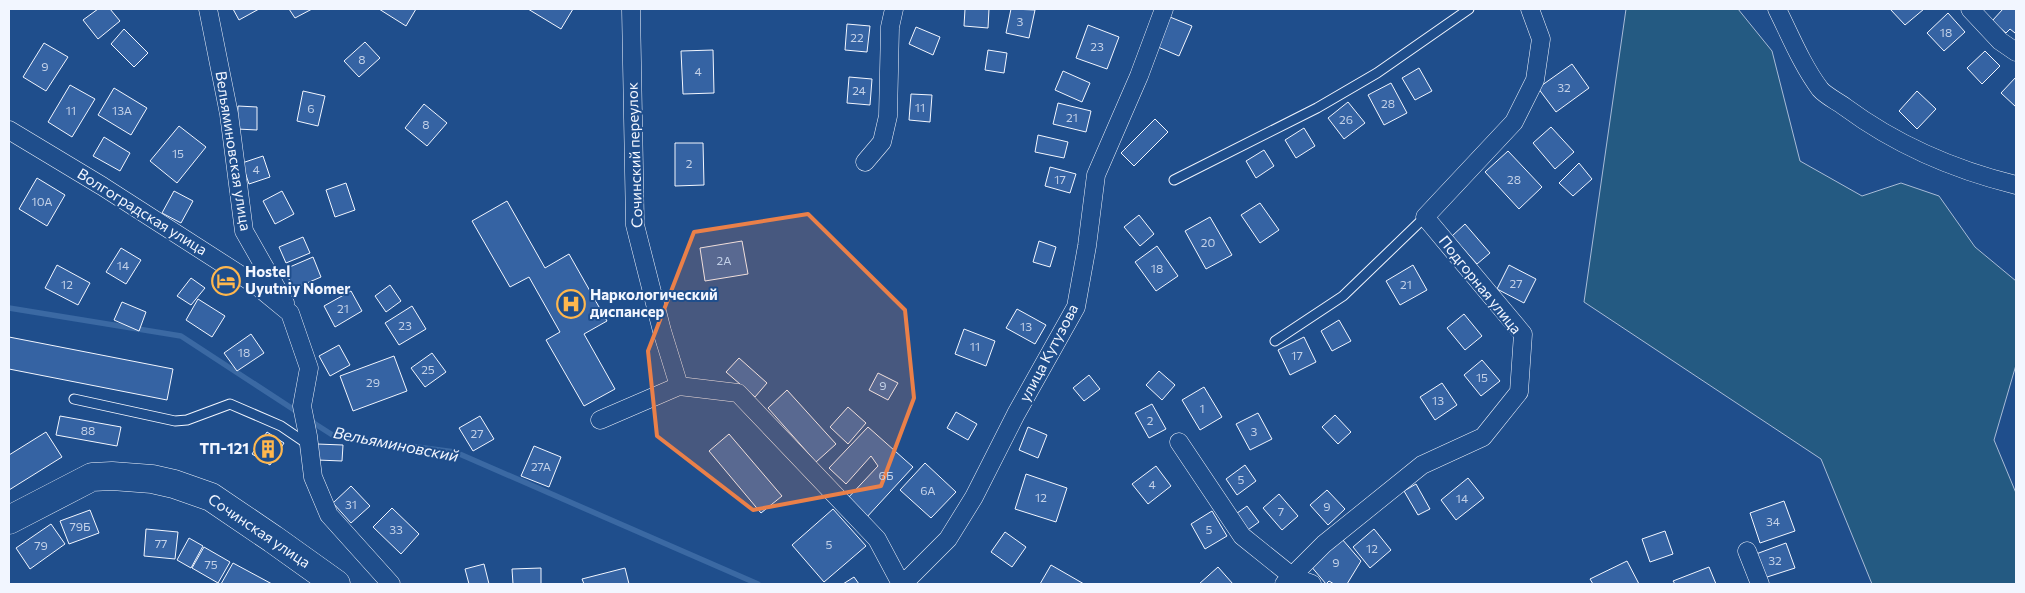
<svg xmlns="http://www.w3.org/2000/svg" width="2025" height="593" viewBox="0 0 2025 593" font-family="Commissioner,sans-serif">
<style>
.green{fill:#245a82;stroke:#a8bbd7}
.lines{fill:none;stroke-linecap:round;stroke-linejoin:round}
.stream{stroke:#3b69a3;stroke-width:5.5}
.building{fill:#3563a3;stroke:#f2f6ff}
.lane-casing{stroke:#f2f6ff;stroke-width:11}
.street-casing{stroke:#f2f6ff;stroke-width:19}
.highway-casing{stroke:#f2f6ff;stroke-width:29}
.lane{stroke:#1f4e8c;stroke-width:9}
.street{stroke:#1f4e8c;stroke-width:18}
.highway{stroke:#1f4e8c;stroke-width:28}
.marked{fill:#ea8049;fill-opacity:0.2;stroke:#ea8049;stroke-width:4;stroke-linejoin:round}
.labels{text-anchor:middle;stroke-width:4;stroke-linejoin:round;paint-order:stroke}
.number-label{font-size:12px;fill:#c3d1e8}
.street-label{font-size:15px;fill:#f2f6ff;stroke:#1f4e8c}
.poi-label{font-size:15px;font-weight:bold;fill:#f2f6ff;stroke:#1f4e8c;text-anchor:start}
.water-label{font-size:16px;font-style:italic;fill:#f2f6ff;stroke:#1f4e8c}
</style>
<rect width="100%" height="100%" fill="#1f4e8c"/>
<path class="green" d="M1626,9H1738L1772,51L1800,161L1862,196L1901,183L1939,196L1975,247L2016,281V365L1994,440L2016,493V584H1872L1821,459L1584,302Z"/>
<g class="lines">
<path class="stream" d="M9,308L181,336L299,413
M309,420L334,436L455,452L758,584"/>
</g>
<path class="building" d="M98,9H110L120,21L98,39L83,20Z
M233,9H259L239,20Z
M289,9H312L295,18Z
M379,9H416L406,26Z
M528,9H573L561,29Z
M965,9H989L988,28L964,26Z
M1011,9L1035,10L1029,38L1006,33Z
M1890,9H1924L1905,25Z
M2003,9H2016V31L2015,33L2010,29L2006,33L1992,21Z
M1948,13L1965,32L1944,51L1927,33Z
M1170,17L1192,26L1179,56L1158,47Z
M847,24L870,26L867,52L845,50Z
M1088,25L1119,37L1107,69L1076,58Z
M916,27L940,37L933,55L909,44Z
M124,29L148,53L134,67L111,44Z
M365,42L380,58L359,77L344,61Z
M44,43L68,57L46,91L23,77Z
M713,50L714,93L683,94L681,51Z
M988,50L1007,53L1004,73L985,70Z
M1985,51L2000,66L1982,84L1967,68Z
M1572,64L1589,88L1556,112L1538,88Z
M1419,68L1432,91L1415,100L1402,78Z
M1063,71L1090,83L1082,102L1055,90Z
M849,77L872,79L870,105L847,103Z
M2016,77V107L2001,93Z
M1391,83L1407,113L1384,125L1368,95Z
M70,85L95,99L72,137L48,122Z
M114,88L147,108L131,135L98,115Z
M303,91L325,96L318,126L297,121Z
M1917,91L1936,109L1917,129L1899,111Z
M911,94L932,95L930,122L909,120Z
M1348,102L1365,123L1344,139L1328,118Z
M1058,103L1091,111L1086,132L1053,124Z
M424,104L447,123L427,146L405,128Z
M238,106L257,107V130L237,129Z
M1155,119L1168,132L1134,166L1121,153Z
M179,126L206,147L177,183L150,161Z
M1551,127L1574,152L1555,169L1533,143Z
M1304,128L1315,146L1296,158L1285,140Z
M1038,135L1068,142L1064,158L1035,152Z
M104,137L130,153L120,171L93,156Z
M675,143H703L704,185L675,186Z
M1264,150L1274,166L1256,178L1246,161Z
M1508,151L1542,187L1519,209L1485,172Z
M263,156L270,177L249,184L242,163Z
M1579,163L1592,179L1573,196L1559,183Z
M1050,167L1076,174L1070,193L1045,186Z
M37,178L65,195L47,226L19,209Z
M346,183L355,210L335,217L326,190Z
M174,191L193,201L181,223L162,213Z
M282,191L294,214L275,224L263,201Z
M507,201L545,268L569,254L607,321L584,334L615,389L584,406L546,340L560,332L529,277L510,287L472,221Z
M1260,203L1279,230L1260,243L1241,215Z
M1139,215L1154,234L1140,246L1124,227Z
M1210,217L1232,255L1206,269L1185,231Z
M1465,224L1490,253L1477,264L1452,236Z
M303,237L310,253L286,263L279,247Z
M742,241L748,274L705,281L700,248Z
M1039,241L1056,247L1050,267L1033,262Z
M1157,246L1178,276L1156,291L1135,262Z
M121,248L141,260L126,284L106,272Z
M313,257L321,277L293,289L285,269Z
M57,265L90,283L78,305L45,288Z
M1413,265L1427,290L1400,305L1386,281Z
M1509,265L1536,279L1524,303L1497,289Z
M191,278L205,288L191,305L177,296Z
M390,285L401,301L386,312L375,296Z
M351,291L362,311L335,327L324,306Z
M198,299L225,316L212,337L186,320Z
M122,302L146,312L139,331L114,320Z
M412,306L426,329L399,345L385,323Z
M1017,309L1046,325L1035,344L1006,328Z
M1464,314L1482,336L1465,350L1447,328Z
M1339,320L1351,341L1332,351L1321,331Z
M964,329L995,341L986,366L955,354Z
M251,334L264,353L237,371L224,353Z
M9,337L173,369L167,400L9,369Z
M1304,337L1316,362L1290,375L1278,350Z
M339,345L350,365L330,376L319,356Z
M432,353L446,372L425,387L411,368Z
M394,356L407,391L353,411L340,376Z
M739,358L767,383L755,397L726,372Z
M1482,360L1500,381L1481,396L1464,375Z
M1159,371L1175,385L1162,400L1146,385Z
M878,373L898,383L888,400L869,390Z
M1089,375L1100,389L1084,401L1073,388Z
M1442,383L1457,405L1435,420L1420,397Z
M1204,387L1222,417L1200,430L1182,400Z
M787,390L836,444L816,462L768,408Z
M1152,404L1166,429L1149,438L1135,413Z
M848,407L866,423L848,444L830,427Z
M956,412L977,424L968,440L947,428Z
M1258,413L1272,439L1250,450L1236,424Z
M1335,415L1351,432L1338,444L1322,427Z
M60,416L121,427L117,446L56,435Z
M480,416L494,439L473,451L459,428Z
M868,427L913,467L866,518L846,500L878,466L871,456L846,484L829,468Z
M1028,427L1047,435L1038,458L1019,450Z
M46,432L62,457L9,490V455Z
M267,432L284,443L270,465L252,454Z
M729,434L782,496L761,513L709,451Z
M317,444L343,445L342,461L317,460Z
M534,446L561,457L549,487L521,476Z
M925,463L956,492L931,518L900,490Z
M1245,465L1256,481L1237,495L1226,479Z
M1156,466L1171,486L1148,504L1132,484Z
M1026,474L1067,488L1056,522L1015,509Z
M1468,478L1484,498L1456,520L1441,500Z
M1416,484L1430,509L1418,515L1404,491Z
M351,486L370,506L351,523L333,503Z
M1327,490L1345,509L1328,525L1310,505Z
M1279,494L1298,516L1282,530L1263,508Z
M1784,501L1795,531L1760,543L1750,513Z
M1247,506L1259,522L1245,532L1233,516Z
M392,508L419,534L401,554L373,527Z
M833,509L866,546L824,582L792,545Z
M90,510L99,533L69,544L60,521Z
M1212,511L1227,536L1205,549L1191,524Z
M51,524L65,544L30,569L16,548Z
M146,529L178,532L175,559L144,556Z
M1374,529L1391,550L1370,568L1353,547Z
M1665,531L1673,554L1650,562L1642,539Z
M1005,532L1026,547L1012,567L991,552Z
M189,538L203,546L191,568L177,560Z
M1342,539L1361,561L1347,584H1334L1329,581L1326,584L1310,565Z
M1786,543L1795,568L1764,578L1756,554Z
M204,547L230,562L218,583L192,568Z
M1627,561L1639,584H1593L1590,579Z
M233,563L272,584H221Z
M484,564L489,584H469L465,569Z
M1051,565L1084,584H1040Z
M1218,567L1233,584H1199Z
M1709,567L1716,584H1675L1673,581Z
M541,568V584H513L512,569Z
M625,568L629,584H584L582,579Z
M854,577L859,584H843Z"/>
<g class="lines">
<defs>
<path id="lane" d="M1174,180L1317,108L1377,73L1469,9
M1275,341L1343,296L1425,217
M74,399L175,421L187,420L230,404L281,426L309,445"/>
<path id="street" d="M208,9L229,114L244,231L285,303
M631,9L635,225L662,331L679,386
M1777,9C1790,35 1802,65 1820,89C1826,96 1837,101 1845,107C1895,144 1955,170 2016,185
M1970,9L2000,41L2016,52
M9,130L102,186L256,285L290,313L309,368L302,406L308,436L313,477L329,515L391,584
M865,162L882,142L888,116L890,27L894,9
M600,420L679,386L738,393L877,539L901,584
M1179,442L1242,536L1293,577L1312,584
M1747,551L1760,584
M903,584L948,539L974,497L1016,414L1076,307L1087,246L1096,175L1139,76L1164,9
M1284,584L1324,544L1422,465L1483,437L1519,392L1523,334L1425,217L1514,122L1535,80L1541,39L1530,9"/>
<path id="highway" d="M9,520L92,477L112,476L152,479L174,484L211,497L273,539L336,584"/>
</defs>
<use href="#lane" class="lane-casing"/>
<use href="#street" class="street-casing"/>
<use href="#highway" class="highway-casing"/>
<use href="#lane" class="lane"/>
<use href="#street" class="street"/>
<use href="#highway" class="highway"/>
</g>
<path class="marked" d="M808,214L905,310L914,398L881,486L753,510L657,436L648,351L694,232Z"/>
<defs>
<symbol id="hotel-ring" viewBox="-11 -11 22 22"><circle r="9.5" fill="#1f4e8c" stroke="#ffb74d" stroke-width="1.5"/><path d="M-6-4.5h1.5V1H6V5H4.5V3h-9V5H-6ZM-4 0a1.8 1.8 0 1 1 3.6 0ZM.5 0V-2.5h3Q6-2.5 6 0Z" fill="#ffb74d"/></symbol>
<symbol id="hospital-ring" viewBox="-11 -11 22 22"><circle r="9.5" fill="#1f4e8c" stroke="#ffb74d" stroke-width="1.5"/><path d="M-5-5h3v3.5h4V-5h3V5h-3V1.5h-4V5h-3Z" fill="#ffb74d"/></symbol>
<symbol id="building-ring" viewBox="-11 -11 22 22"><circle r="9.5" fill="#1f4e8c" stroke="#ffb74d" stroke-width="1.5"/><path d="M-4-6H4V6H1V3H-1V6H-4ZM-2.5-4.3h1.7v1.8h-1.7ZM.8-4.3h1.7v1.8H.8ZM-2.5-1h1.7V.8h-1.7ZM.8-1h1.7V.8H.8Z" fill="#ffb74d"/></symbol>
</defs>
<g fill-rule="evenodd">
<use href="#hotel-ring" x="210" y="265" width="32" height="32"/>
<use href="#hospital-ring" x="555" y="288" width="32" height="32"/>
<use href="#building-ring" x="252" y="433" width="32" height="32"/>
</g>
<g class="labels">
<g class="number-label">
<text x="1020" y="26">3</text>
<text x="1946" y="37">18</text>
<text x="857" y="42">22</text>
<text x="1097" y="51">23</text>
<text x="362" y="64">8</text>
<text x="45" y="71">9</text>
<text x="698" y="76">4</text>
<text x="1564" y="92">32</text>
<text x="859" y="95">24</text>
<text x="1388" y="108">28</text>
<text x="920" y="112">11</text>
<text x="311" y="113">6</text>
<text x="71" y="115">11</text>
<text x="122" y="115">13А</text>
<text x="1072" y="122">21</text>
<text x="1346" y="124">26</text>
<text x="426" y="129">8</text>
<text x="178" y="158">15</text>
<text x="689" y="168">2</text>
<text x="256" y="174">4</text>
<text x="1060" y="184">17</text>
<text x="1514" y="184">28</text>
<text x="42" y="206">10А</text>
<text x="1208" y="247">20</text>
<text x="724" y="265">2А</text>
<text x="123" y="270">14</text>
<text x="1157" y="273">18</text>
<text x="1516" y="288">27</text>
<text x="67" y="289">12</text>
<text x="1406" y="289">21</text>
<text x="343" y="313">21</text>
<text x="405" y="330">23</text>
<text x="1026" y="331">13</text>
<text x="975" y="351">11</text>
<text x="244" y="357">18</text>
<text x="1297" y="360">17</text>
<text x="428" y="374">25</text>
<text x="1482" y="382">15</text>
<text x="373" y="387">29</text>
<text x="883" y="390">9</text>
<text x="1438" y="405">13</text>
<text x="1202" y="413">1</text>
<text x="1150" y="425">2</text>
<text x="88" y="435">88</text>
<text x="1254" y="436">3</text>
<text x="477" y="438">27</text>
<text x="541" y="471">27А</text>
<text x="886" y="480">6Б</text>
<text x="1241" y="484">5</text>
<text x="1152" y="489">4</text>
<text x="928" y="495">6А</text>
<text x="1041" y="502">12</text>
<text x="1462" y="503">14</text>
<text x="351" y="509">31</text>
<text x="1327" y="511">9</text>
<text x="1281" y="516">7</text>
<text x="1773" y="526">34</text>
<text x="80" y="531">79Б</text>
<text x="396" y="534">33</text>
<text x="1209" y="534">5</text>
<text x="161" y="548">77</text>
<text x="829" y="549">5</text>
<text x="41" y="550">79</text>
<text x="1372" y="553">12</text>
<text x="1775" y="565">32</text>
<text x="1336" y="567">9</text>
<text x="211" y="569">75</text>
</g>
<g class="street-label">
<text transform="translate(233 151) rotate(81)" y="5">Вельяминовская улица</text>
<text transform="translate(635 155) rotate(-92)" y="5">Сочинский переулок</text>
<text transform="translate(142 212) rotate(32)" y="5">Волгоградская улица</text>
<text transform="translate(1480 285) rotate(51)" y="5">Подгорная улица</text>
<text transform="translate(1049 353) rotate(-62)" y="5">улица Кутузова</text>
<text transform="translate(259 531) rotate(34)" y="5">Сочинская улица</text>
</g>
<g class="poi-label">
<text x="245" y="277">Hostel<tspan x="245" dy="17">Uyutniy Nomer</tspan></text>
<text x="590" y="300">Наркологический<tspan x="590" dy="17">диспансер</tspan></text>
<text x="249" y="454" text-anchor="end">ТП-121</text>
</g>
<g class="water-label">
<text transform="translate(396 444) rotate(11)" y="6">Вельяминовский</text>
</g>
</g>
<rect width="2025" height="593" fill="none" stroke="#f2f6ff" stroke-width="20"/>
</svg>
